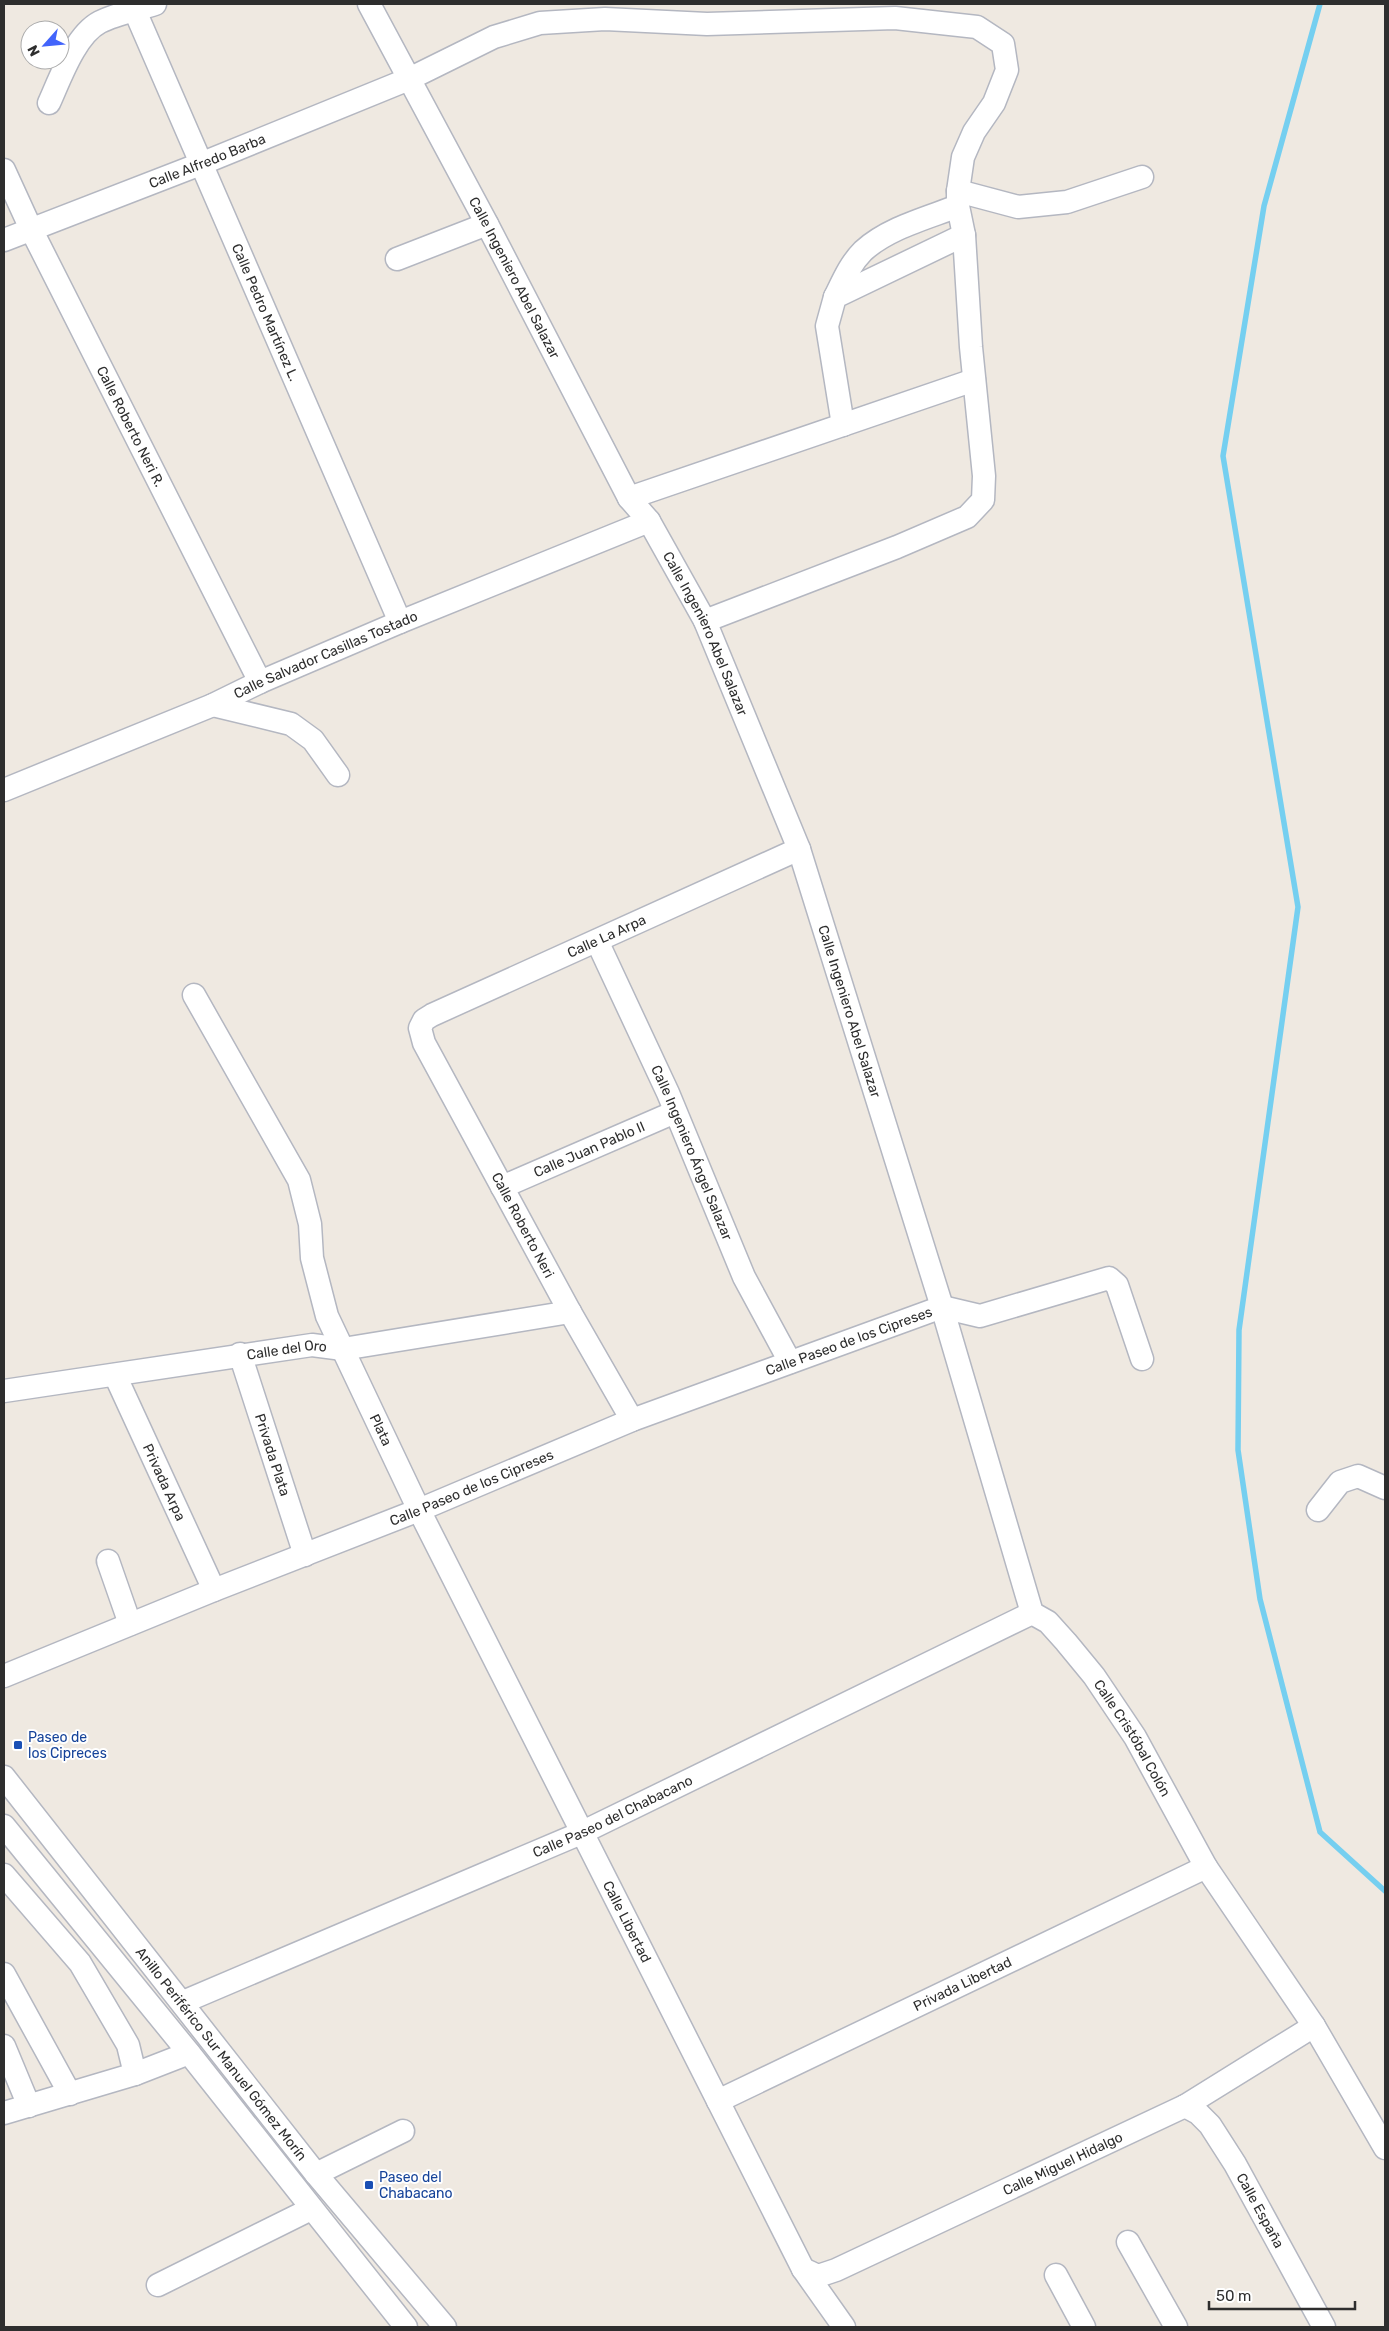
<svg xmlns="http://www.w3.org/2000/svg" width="1389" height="2331" viewBox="0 0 1389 2331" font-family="Rubik,sans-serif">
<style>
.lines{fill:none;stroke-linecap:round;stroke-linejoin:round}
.stream{stroke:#75cff0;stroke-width:5.5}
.minor-casing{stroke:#b4b7c1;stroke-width:25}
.minor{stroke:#fff;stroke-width:22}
.transit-dot{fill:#1a4fb4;stroke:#fff;stroke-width:2}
.labels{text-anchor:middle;stroke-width:4;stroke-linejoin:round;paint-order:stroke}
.street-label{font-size:14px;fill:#2e2e2e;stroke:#fff}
.transit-label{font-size:14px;fill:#164399;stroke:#fff;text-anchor:start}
</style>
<rect width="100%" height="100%" fill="#efe9e1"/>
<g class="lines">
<path class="stream" d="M1320,4L1264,206L1223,456L1298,907L1239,1330L1238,1450L1260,1599L1320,1832L1385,1891"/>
<defs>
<g id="minor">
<path id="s1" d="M132,4L400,622"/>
<path id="s2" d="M369,4L487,224L629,498L649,521L705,621L799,849L942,1307L1032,1613L1048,1622L1066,1642L1094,1676L1135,1737L1206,1867L1314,2026L1385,2148"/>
<path d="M49,103C60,79 75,35 100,22C116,14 137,10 155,4"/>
<path id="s3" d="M4,170L31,229L260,682"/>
<path d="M958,191L1018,207L1067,202L1142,177"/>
<path id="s4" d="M4,240L203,163L409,79L494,37L540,23L605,19L707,24L895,18L977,27L1003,44L1007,70L994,103L974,132L963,157L958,191V206L964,235L971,347L984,476L983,500L967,517L897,547L705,621"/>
<path d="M397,259L487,224"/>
<path d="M835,297C843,281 850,264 863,251C888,228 927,218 958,206"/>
<path d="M843,425L827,326L835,297L964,235"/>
<path d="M629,498L974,380"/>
<path d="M213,705L291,724L313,740L338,775"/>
<path id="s5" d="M4,790L213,705L260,682L400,622L649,521"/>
<path id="s6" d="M597,941L668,1093L744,1277L790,1362"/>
<path id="s7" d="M194,995L299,1180L310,1224L312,1258L327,1316L419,1510L803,2269L844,2327"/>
<path id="s8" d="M502,1187L675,1112"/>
<path d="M942,1307L980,1316L1109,1278L1117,1285L1142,1359"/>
<path id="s9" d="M240,1354L305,1555"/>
<path id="s10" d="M115,1375L214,1590"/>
<path id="s11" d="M4,1391L312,1345L343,1349L570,1312"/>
<path id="s12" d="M632,1420L570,1312L424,1043L420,1028L424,1020L432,1015L799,849"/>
<path d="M1318,1510L1340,1482L1358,1476L1385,1488"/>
<path d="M108,1561L130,1624"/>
<path id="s13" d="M4,1676L214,1590L419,1510L632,1420L942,1307"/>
<path id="s14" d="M4,1777L316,2174L445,2327"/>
<path d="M4,1826L189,2053L406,2327"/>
<path d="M4,1875L80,1963L128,2045L135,2074"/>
<path d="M4,1974L70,2094"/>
<path id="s15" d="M183,2002L581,1833L1032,1613"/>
<path d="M4,2046L29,2106"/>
<path id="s16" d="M718,2101L1206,1867"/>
<path id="s17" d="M1185,2106L1198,2113L1210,2125L1235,2164L1324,2327"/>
<path d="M4,2113L135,2074L189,2053"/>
<path d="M316,2174L403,2131"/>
<path d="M1128,2242L1176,2327"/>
<path id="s18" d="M803,2269L818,2276L836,2270L1185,2106L1314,2026"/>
<path d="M1056,2275L1084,2327"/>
<path d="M158,2285L311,2209"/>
</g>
</defs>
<use href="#minor" class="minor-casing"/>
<use href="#minor" class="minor"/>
</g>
<g class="transit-dot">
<rect x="13" y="1740" width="10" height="10" rx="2.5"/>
<rect x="364" y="2180" width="10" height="10" rx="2.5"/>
</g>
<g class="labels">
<g class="street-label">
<text dy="5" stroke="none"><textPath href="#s4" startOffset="218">Calle Alfredo Barba</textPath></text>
<text dy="5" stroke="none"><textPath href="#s2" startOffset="310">Calle Ingeniero Abel Salazar</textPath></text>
<text dy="5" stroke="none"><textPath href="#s1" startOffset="336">Calle Pedro Martínez L.</textPath></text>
<text dy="5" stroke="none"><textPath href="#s3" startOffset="286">Calle Roberto Neri R.</textPath></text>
<text dy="5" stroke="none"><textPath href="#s2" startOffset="715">Calle Ingeniero Abel Salazar</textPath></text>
<text dy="5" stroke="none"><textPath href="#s5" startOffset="349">Calle Salvador Casillas Tostado</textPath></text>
<text dy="5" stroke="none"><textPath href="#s12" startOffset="656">Calle La Arpa</textPath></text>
<text dy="5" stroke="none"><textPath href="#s2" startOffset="1120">Calle Ingeniero Abel Salazar</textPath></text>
<text dy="5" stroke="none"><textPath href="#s8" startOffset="95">Calle Juan Pablo II</textPath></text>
<text dy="5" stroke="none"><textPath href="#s6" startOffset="232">Calle Ingeniero Ángel Salazar</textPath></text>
<text transform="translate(523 1225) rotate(62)" y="5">Calle Roberto Neri</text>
<text dy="5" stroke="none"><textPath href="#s13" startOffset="909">Calle Paseo de los Cipreses</textPath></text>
<text dy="5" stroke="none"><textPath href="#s11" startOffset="286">Calle del Oro</textPath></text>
<text dy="5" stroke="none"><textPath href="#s7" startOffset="478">Plata</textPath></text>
<text dy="5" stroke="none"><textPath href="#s9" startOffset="106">Privada Plata</textPath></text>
<text dy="5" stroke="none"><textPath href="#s10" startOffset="118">Privada Arpa</textPath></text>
<text dy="5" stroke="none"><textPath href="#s13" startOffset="504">Calle Paseo de los Cipreses</textPath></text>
<text dy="5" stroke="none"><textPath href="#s2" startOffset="1911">Calle Cristóbal Colón</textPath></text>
<text dy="5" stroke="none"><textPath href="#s15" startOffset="468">Calle Paseo del Chabacano</textPath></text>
<text dy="5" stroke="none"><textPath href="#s7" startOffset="1028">Calle Libertad</textPath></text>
<text dy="5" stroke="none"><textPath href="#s16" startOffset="271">Privada Libertad</textPath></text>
<text dy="5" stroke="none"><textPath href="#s14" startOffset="352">Anillo Periférico Sur Manuel Gómez Morín</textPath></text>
<text dy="5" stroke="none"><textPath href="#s18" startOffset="286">Calle Miguel Hidalgo</textPath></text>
<text dy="5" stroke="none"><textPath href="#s17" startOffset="131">Calle España</textPath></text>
</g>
<g class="transit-label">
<text x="28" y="1742">Paseo de<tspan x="28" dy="16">los Cipreces</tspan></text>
<text x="379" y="2182">Paseo del<tspan x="379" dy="16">Chabacano</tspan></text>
</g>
</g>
<rect width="1389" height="2331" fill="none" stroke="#2e2e2e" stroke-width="10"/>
<g transform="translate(45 45) rotate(243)"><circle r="24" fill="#ffffff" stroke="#ababab"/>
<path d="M0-4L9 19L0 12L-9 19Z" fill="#4264fb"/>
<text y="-8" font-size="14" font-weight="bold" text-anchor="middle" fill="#2e2e2e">N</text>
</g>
<path d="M1209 2301v8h146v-8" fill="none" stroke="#2e2e2e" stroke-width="2.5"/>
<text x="1216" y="2301" font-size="15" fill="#2e2e2e" stroke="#ffffff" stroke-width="4" paint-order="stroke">50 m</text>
</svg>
